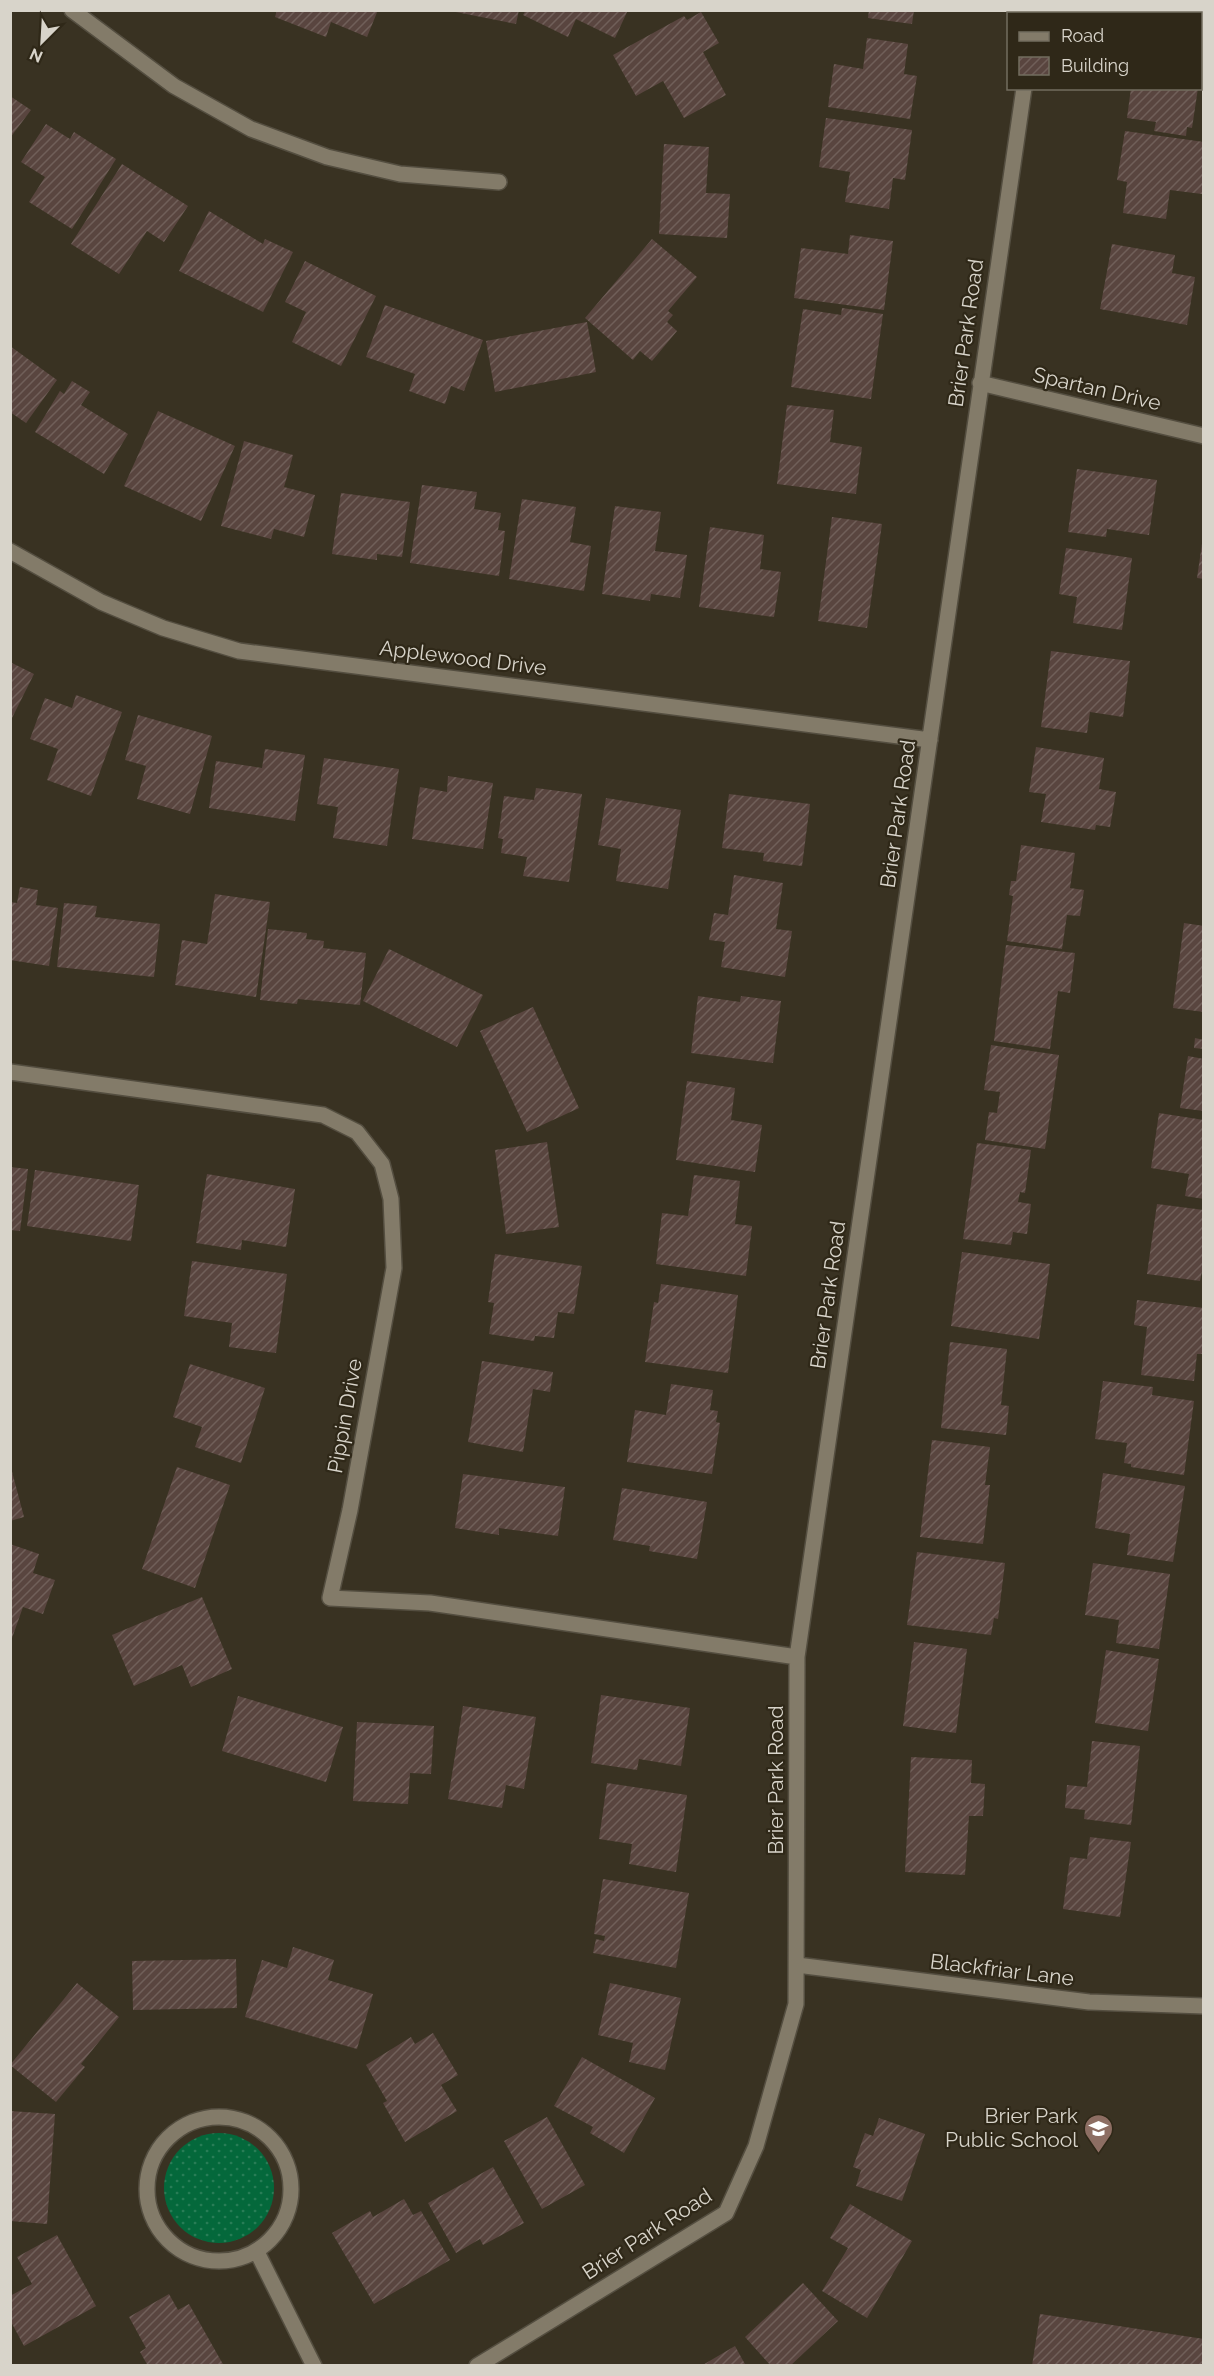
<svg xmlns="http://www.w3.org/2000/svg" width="1214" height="2376" viewBox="0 0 1214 2376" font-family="Raleway,sans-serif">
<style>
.grass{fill:url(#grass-dots)}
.building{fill:url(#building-hatch)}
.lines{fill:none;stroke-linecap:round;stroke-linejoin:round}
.minor-casing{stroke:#544e40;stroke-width:18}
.minor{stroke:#837b69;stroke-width:15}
.labels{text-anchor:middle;stroke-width:4.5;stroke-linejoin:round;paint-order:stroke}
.street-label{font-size:21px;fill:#d8d4ca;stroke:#2f2818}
.poi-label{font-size:21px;fill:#d8d4ca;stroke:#2f2818;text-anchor:end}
</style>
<defs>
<pattern id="grass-dots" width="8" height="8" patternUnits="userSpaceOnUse" patternTransform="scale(1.5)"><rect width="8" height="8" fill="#04683b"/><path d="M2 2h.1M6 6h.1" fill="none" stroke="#287d56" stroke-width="1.8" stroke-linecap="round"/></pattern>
<pattern id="building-hatch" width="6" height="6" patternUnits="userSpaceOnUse" patternTransform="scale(1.5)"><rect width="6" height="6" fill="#59453f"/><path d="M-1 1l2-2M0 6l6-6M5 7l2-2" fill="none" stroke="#705f59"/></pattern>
</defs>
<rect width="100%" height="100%" fill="#393222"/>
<path class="grass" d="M164 2188a55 55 0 1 1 110 0a55 55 0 1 1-110 0Z"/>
<path class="building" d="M277,10H378L367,37L331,22L326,37L275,17Z
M446,10H519L516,24Z
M526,10H628L615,38L576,19L568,37L523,15Z
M869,10H914L912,24L868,18Z
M1144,10H1204V39H1200V14H1144Z
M701,12L719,43L703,52L726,95L684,118L663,81L636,96L613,55L684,16L687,20Z
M867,38L908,44L904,74L917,76L910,119L828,107L834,64L863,69Z
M1131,88H1198L1192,128L1187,127L1186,136L1154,131L1156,122L1127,118Z
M10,96L31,110L10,138Z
M826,118L912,130L905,180L893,178L889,209L845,202L850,172L819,167Z
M46,124L70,139L74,132L116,159L72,229L29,202L45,177L21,162Z
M1125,131L1204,142L1202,194L1170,190L1166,219L1123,213L1127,182L1117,180Z
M664,144L709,147L706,193L730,194L727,238L659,234Z
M122,164L188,206L164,242L147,231L119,274L71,244Z
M209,211L263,244L265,239L293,252L263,312L179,271Z
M850,235L893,241L884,310L794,298L801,248L848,254Z
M652,239L697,277L668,311L673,315L667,322L677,331L652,361L640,351L633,360L585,318Z
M1112,244L1175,255L1172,273L1195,277L1187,325L1100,309Z
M305,261L376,296L341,366L292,342L306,312L285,302Z
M385,305L483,340L464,391L451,386L445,404L409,391L415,374L366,357Z
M842,308L883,314L871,399L791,387L803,309L841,315Z
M587,322L596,372L495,392L486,341Z
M10,346L57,380L26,423L10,412Z
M72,381L90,392L81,405L128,434L104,474L35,432L60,391L64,394Z
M787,405L834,410L830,442L862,447L856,494L777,484Z
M158,411L235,446L201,521L124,486Z
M244,441L293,455L284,487L315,495L304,537L274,529L271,539L221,526Z
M1077,469L1157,480L1149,535L1107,529L1106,537L1068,532Z
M422,485L477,492L474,509L501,513L498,530L505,531L499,576L410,563Z
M341,493L410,502L402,557L377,554V560L332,554Z
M522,499L576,507L570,542L591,546L584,591L509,579Z
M615,506L661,512L655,551L687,555L680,598L651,594L650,601L602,594Z
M832,517L882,524L867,628L818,621Z
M710,527L764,535L760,569L781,572L774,617L699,607Z
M1202,544H1204V579L1197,578Z
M1066,548L1132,558L1122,630L1073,623L1077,597L1059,594Z
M1051,651L1130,661L1123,717L1090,712L1087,733L1041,727Z
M10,662L34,674L10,722Z
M76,695L122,712L91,796L47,780L58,749L30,739L45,698L72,708Z
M138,715L212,736L190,814L137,799L146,766L125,760Z
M1036,747L1104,758L1099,789L1116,792L1110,827L1096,825L1095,830L1041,822L1046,794L1029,792Z
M265,749L305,755L295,821L209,808L216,761L262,768Z
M324,758L399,769L387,846L333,838L338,807L317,804Z
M448,776L493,783L483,849L412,839L420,787L447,792Z
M536,788L582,794L569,882L523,876L527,857L501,853L503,839L498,838L504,796L534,800Z
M729,794L810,804L802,866L763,861L764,853L722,848Z
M606,798L681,810L668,889L616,881L621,849L598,845Z
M1021,845L1075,853L1070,888L1084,890L1080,916L1067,915L1062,949L1007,941L1013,896L1009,895L1011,881H1016Z
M734,875L783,883L776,929L792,931L785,977L721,967L725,942L709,940L714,913L728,915Z
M20,887L38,890L36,905L58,908L49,966L10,960V902L17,903Z
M215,894L270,902L256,997L175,985L182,940L207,944Z
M64,903L97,906L95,917L160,924L154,977L57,967Z
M1184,923L1204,926V1012L1173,1008Z
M268,929L307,933L306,939L324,941L323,948L366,953L360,1005L298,999L297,1004L260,1000Z
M1006,945L1075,953L1070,993L1058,991L1050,1049L994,1041Z
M389,949L483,995L457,1047L363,1001Z
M698,996L740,1002L741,996L781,1001L773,1063L691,1053Z
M533,1007L579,1108L527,1132L480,1031Z
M1195,1038L1204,1040V1049L1194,1048Z
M991,1045L1059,1055L1045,1149L985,1140L989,1112L997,1113L1000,1092L984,1090Z
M1188,1056L1204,1059V1111L1180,1108Z
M687,1081L735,1088L731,1120L762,1125L755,1172L676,1160Z
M1159,1113L1204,1120V1199L1185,1196L1189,1174L1151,1168Z
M547,1142L559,1227L506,1234L495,1150Z
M977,1143L1031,1150L1025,1193L1020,1192L1018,1202L1031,1204L1027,1234L1013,1232L1011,1245L963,1239Z
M10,1167L28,1169L20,1231L10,1230Z
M35,1170L139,1185L131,1241L27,1226Z
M207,1174L295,1189L286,1247L242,1240L241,1250L196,1243Z
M694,1175L740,1181L735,1224L752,1226L746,1276L656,1264L662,1213L688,1216Z
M1157,1204L1204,1210V1262L1200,1281L1147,1274Z
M962,1252L1050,1264L1039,1339L951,1326Z
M495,1254L582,1266L574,1314L558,1312L554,1338L535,1336L534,1341L489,1334L494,1303L488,1302Z
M192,1261L287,1274L276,1353L229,1347L232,1323L184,1316Z
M661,1284L738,1295L728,1373L645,1362L654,1302L658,1303Z
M1137,1300L1204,1308V1354H1197L1194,1381L1141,1375L1147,1327L1134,1325Z
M950,1342L1007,1349L1001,1405L1009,1406L1006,1435L941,1428Z
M482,1361L553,1372L550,1392L533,1389L523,1452L468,1442Z
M190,1364L265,1388L241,1463L195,1447L202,1427L173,1417Z
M1103,1381L1153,1387L1152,1395L1194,1401L1184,1475L1131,1467V1464L1124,1463L1127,1443L1095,1439Z
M671,1384L713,1390L710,1410L718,1411L716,1422L720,1423L712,1474L627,1462L635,1410L666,1415Z
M932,1440L990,1447L985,1485H990L983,1544L920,1537Z
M10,1464L24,1517L10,1521Z
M177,1467L230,1485L195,1588L142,1569Z
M1103,1473L1185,1486L1173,1562L1127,1555L1130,1534L1095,1528Z
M463,1474L565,1487L558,1536L499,1528V1535L455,1528Z
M622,1488L707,1502L697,1559L649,1551L650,1546L613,1540Z
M10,1544L39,1554L33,1573L55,1580L43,1614L23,1607L11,1641Z
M917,1552L1005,1563L998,1619L994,1618L991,1635L907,1625Z
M1093,1563L1170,1574L1159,1649L1116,1643L1119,1620L1085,1615Z
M202,1597L232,1669L191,1687L182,1665L134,1686L112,1635Z
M914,1642L967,1649L956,1733L903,1726Z
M1106,1650L1159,1659L1148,1731L1095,1723Z
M601,1695L690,1708L681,1766L639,1759L637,1770L591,1763Z
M238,1696L343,1727L326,1782L222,1751Z
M463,1706L536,1717L524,1789L506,1785L502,1808L448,1799Z
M357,1722L434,1726L431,1774L410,1773L408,1804L353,1801Z
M1092,1741L1140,1746L1131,1825L1084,1819L1085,1810L1065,1808L1067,1785L1087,1787Z
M911,1757L972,1760L971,1783L985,1784L983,1816H969L965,1875L905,1872Z
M607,1783L687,1795L676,1872L629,1864L632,1844L599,1839Z
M1090,1837L1131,1842L1120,1917L1063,1909L1070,1857L1087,1859Z
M603,1879L689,1893L676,1968L593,1953L596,1939L604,1941L605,1936L594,1934Z
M293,1947L334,1960L328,1980L373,1994L357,2049L245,2017L262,1960L287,1968Z
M236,1959L237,2008L133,2010L132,1961Z
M77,1983L119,2017L81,2064L85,2067L56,2102L10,2065Z
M610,1983L681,1998L665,2070L629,2062L633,2043L598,2035Z
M433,2033L458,2075L441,2085L457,2111L405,2142L383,2103L387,2101L366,2065L411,2037L415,2044Z
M582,2057L655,2098L624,2153L590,2133L593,2127L554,2106Z
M10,2111L55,2114L47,2224L10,2221Z
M547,2117L585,2185L542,2209L504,2141Z
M879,2118L925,2134L902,2201L856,2186L861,2170L853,2167L865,2133L873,2136Z
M493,2167L524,2223L483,2245L480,2239L456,2253L428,2203Z
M404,2199L413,2215L421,2211L450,2260L374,2304L332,2233L370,2211L373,2217Z
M850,2204L912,2241L867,2318L822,2291L848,2248L830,2238Z
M57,2235L96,2306L24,2346L10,2320V2296L32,2284L17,2257Z
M803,2283L838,2321L790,2366H771L745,2337Z
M169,2294L178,2310L189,2304L224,2366H148L140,2352L146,2348L129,2317Z
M1040,2314L1204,2339V2366H1032Z
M735,2346L746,2366H701Z"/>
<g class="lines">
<defs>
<path id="minor" d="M72,10L174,86L251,129L327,157L400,174L499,182
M1035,14L1036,10
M980,383L1204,436
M10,551L101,602L163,628L239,651L930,740
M10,1072L323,1115L357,1132L382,1164L391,1199L394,1268L350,1510L330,1598L430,1603L797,1657
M797,1965L1089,2002L1204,2006
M147 2189a72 72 0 1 1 144 0a72 72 0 1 1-144 0Z
M257,2252L314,2366
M477,2366L726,2213L756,2146L796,2004L797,1657L1024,88"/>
</defs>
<use href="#minor" class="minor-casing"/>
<use href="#minor" class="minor"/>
</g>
<defs>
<symbol id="school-pin" viewBox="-11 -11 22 30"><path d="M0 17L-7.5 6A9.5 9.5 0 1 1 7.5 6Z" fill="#8d6e63" stroke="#2f2818"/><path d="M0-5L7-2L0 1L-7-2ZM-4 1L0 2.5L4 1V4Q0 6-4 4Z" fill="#fff"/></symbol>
</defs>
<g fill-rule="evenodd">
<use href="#school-pin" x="1082" y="2112" width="33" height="45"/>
</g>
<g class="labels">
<g class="street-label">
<text transform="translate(966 333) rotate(-82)" y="7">Brier Park Road</text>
<text transform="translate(1097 389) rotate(13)" y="7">Spartan Drive</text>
<text transform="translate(463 658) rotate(7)" y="7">Applewood Drive</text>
<text transform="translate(898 814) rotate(-82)" y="7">Brier Park Road</text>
<text transform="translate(828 1295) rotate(-82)" y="7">Brier Park Road</text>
<text transform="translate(345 1416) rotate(-80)" y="7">Pippin Drive</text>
<text transform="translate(776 1780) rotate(-90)" y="7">Brier Park Road</text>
<text transform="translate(1002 1970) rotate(7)" y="7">Blackfriar Lane</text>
<text transform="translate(647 2234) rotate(-33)" y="7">Brier Park Road</text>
</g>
<g class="poi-label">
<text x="1078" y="2123">Brier Park<tspan x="1078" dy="24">Public School</tspan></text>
</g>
</g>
<rect width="1214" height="2376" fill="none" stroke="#d8d4ca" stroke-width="24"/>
<rect x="1007" y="12" width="195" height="78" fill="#2f2818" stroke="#736d5f" stroke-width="1.5"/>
<rect x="1019" y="32" width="30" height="9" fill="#837b69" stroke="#736d5f" stroke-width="1.5"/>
<text x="1061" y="42" font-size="18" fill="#d8d4ca">Road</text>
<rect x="1019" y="57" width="30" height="18" fill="url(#building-hatch)" stroke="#736d5f" stroke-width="1.5"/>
<text x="1061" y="72" font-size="18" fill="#d8d4ca">Building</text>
<g transform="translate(42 42) rotate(204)" stroke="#2f2818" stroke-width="4.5" paint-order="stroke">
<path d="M0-4.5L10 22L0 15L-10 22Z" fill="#d8d4ca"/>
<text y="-9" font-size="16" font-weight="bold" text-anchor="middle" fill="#d8d4ca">N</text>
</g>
</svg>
